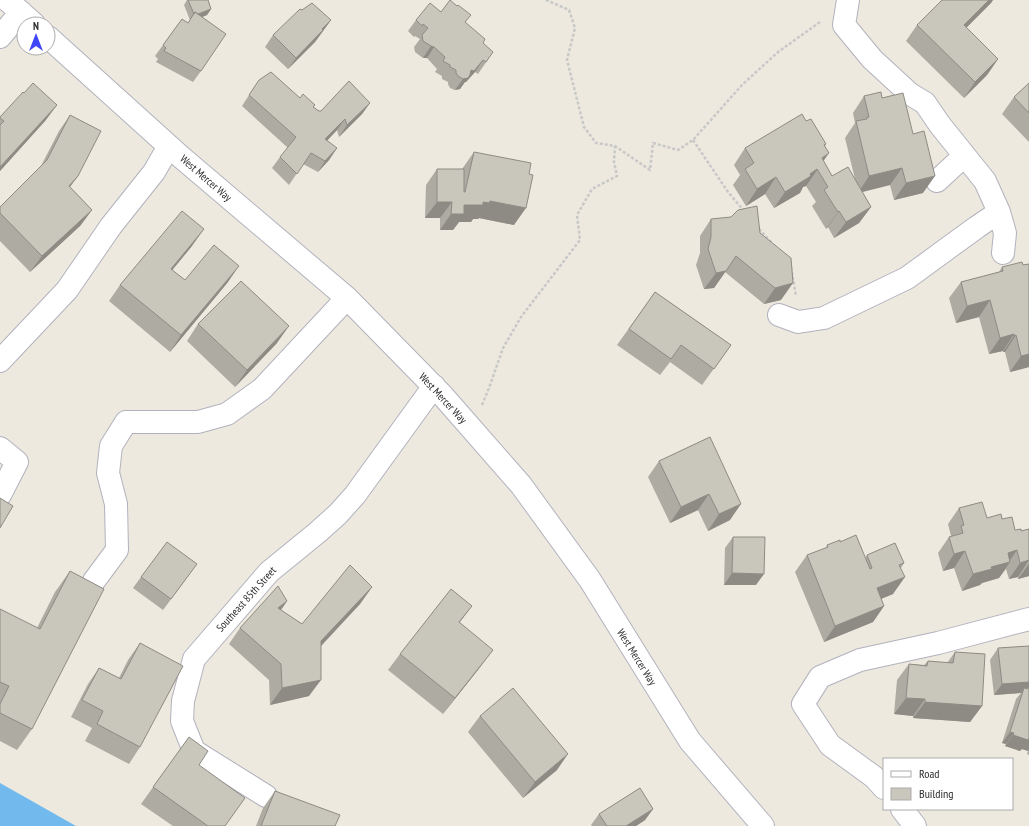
<svg xmlns="http://www.w3.org/2000/svg" width="1029" height="826" viewBox="0 0 1029 826" font-family="'PT Sans Narrow',sans-serif">
<style>
.water{fill:#72baee}
.lines{fill:none;stroke-linecap:round;stroke-linejoin:round}
.minor-casing{stroke:#b2b2bf;stroke-width:24}
.path{stroke:#c8c8c8;stroke-width:2.5;stroke-dasharray:3 2;stroke-linecap:butt}
.minor{stroke:#fff;stroke-width:22}
.wall{fill:#adaba2}
.shaded-wall{fill:#8d8b84}
.building{fill:#c9c7bc;stroke:#8d8b84}
.labels{text-anchor:middle;stroke-width:4;stroke-linejoin:round;paint-order:stroke}
.street-label{font-size:11px;fill:#2c2c2c;stroke:#fff}
</style>
<rect width="100%" height="100%" fill="#ede9de"/>
<path class="water" d="M0,783L76,826H0Z"/>
<g class="lines">
<defs>
<path id="minor" d="M7,0L34,24
M848,0L844,25L872,59L910,94L925,103L940,125L985,181L999,212L1005,233L1003,253
M0,37L21,12
M48,37L181,157L347,298L443,396L521,485L590,580L690,741L763,826
M937,181L964,156
M779,315L798,322L824,318L907,278L944,251L977,227L999,212
M0,361L67,290L111,226L154,172L169,146
M0,448L17,462L0,495
M94,581L117,550L116,504L108,473L111,446L126,422H198L227,414L262,389L347,298
M884,788L874,777L830,745L803,704L820,677L860,660L938,643L1029,619
M266,796L194,751L182,721L183,701L194,659L269,572L318,532L338,514L355,495L434,386
M902,809L915,826"/>
</defs>
<use href="#minor" class="minor-casing"/>
<path class="path" d="M546,0L569,10L575,28L567,60L584,127L596,143L615,146L650,170L653,143L678,150L693,140L742,85L778,52L820,22
M693,140L728,192L744,211
M759,229L772,243
M791,267L796,296
M482,405L489,388L503,348L521,317L580,240L577,215L592,189L617,176L614,162L615,146"/>
<use href="#minor" class="minor"/>
</g>
<path class="wall" d="M187,0H208L211,9L207,15L202,17L201,71L193,82L156,62L158,59L155,56L182,19L188,23L190,20L184,5Z
M942,0H993L991,3L966,28L998,59L987,75L964,98L906,41L917,25Z
M441,12L465,23L483,43L493,52L478,74L475,72L466,82H465L460,89L455,90L450,88L448,84V82L442,79V76L435,72L437,69L427,58H423L415,52L414,47L420,39L415,36L414,37L408,31L416,20Z
M331,20L315,42L288,69L265,47L273,35Z
M259,80L315,105L313,107L319,111L370,103L362,114L339,137L337,130L327,141L337,148L329,160L318,172L303,164L289,185L272,168L280,157L288,148L242,106Z
M1029,83V142L1002,114L1014,97Z
M24,93L57,105L45,121L0,171V117Z
M864,96L882,98L923,193L894,200L890,185L862,192L871,207L859,223L834,238L828,227L826,229L812,206L816,202L806,186L803,187L800,193L774,208L765,194L746,206L733,185L740,175L734,165L745,148L806,121L826,144L825,146L824,162L832,176L855,179L845,138L855,123L853,113Z
M70,115L78,176L70,187L92,210L80,226L30,272L0,241V207L41,166L59,131Z
M474,152L514,225L479,218L478,219H473L471,222H459L453,230H440V218H425L426,185L437,169H462Z
M711,219L760,233L781,300L764,304L725,272L714,288L704,289L696,265L700,253V236Z
M192,246L172,270L185,280L228,282L170,352L109,301L120,285Z
M1029,264V367L1010,372L1005,352H1003V351L989,354L979,317L956,323L949,298L961,282L999,272L1002,267L1023,265Z
M655,292L731,345L702,385L670,362L660,375L617,345Z
M198,324L277,343L235,387L187,341Z
M710,437L730,520L708,531L698,510L670,523L648,477L659,461Z
M959,508L987,518L1002,519L1015,530L1021,531L1029,529V576L1018,579V577L1009,579L1006,569L999,578L982,583L980,585L962,591L954,568L943,571L938,553L949,537L951,536L948,524Z
M733,537L756,585H724L725,548Z
M840,542L865,558L867,555L904,563L901,568L893,594L881,599L884,606L873,622L824,642L795,572L807,555L826,548L827,545Z
M70,571L32,729L17,750L0,741V609L37,628L55,592Z
M189,575L163,610L133,588L141,577Z
M372,587L360,604L321,645L309,696L270,705L269,680L229,644L240,628L287,601L281,610L302,624Z
M460,623L481,666L443,714L388,670L400,654Z
M140,643V747L129,764L85,741L92,728L71,717L88,684L99,668L119,678L128,660Z
M1029,646V687L1028,689H1029V755L1027,754L1028,751L1022,749L1020,751L1005,746L1006,744L1002,743L1016,699L1021,693L994,695L990,660L998,648Z
M955,652L982,706L970,722L913,718V716L894,714L897,680L909,664L924,665L928,661L947,663Z
M480,716L557,770L523,798L468,732Z
M189,737L199,765L225,826H173L141,804Z
M275,791L335,826H256L263,808Z
M653,809L645,820L636,826H592L591,825L599,814Z"/>
<path class="shaded-wall" d="M989,0H993L991,3L952,42L964,25Z
M211,9L207,15L190,22L194,16Z
M331,20L315,42L288,69L296,58L322,29Z
M431,46L434,47L427,58H423Z
M998,59L987,75L964,98L975,82Z
M483,60L475,72L466,82H465L460,89L455,90L463,79L471,70Z
M370,103L362,114L339,137L347,125Z
M57,105L45,121L0,171V167Z
M345,119L337,130L317,151L325,139Z
M337,148L329,160L318,172L325,161Z
M829,153L806,186L803,187L800,193L774,208L785,192L822,158Z
M902,168L890,185L858,193L869,176Z
M78,176L66,192L69,186Z
M935,176L923,193L894,200L906,183Z
M776,177L765,194L746,206L757,189Z
M490,201L526,208L514,225L479,218L478,219H473L471,222H459L453,230H440L451,214L464,205Z
M437,202H452L440,218H425Z
M871,207L859,223L834,238L846,222Z
M92,210L80,226L30,272L42,256Z
M839,211L828,227L826,229L838,212Z
M204,229L192,246L160,285L171,269Z
M239,266L228,282L170,352L181,335Z
M726,271L714,288L704,289L716,273Z
M793,283L781,300L764,304L775,288Z
M990,300L979,317L956,323L967,306Z
M289,326L277,343L235,387L247,370Z
M1014,334L1003,351L989,354L1000,338Z
M1016,335L1005,352H1003L1014,336Z
M1029,354V367L1010,372L1021,356Z
M709,494L698,510L670,523L681,507Z
M741,504L730,520L708,531L719,514Z
M1017,550L1008,563L1010,562L999,578L982,583L980,585L962,591L973,574L1008,553Z
M965,551L954,568L943,571L954,554Z
M1029,560L1018,577L1009,579L1020,563Z
M1029,564V576L1018,579Z
M732,573L764,574L756,585H724Z
M905,577L893,594L866,605L877,588Z
M372,587L360,604L310,658L321,641Z
M287,601L276,617L278,608Z
M472,606L460,622L447,639L459,622Z
M884,606L873,622L824,642L835,626Z
M493,650L481,666L443,714L455,698Z
M321,680L309,696L270,705L282,688Z
M1029,682V687L1025,693L1024,688L1021,693L994,695L1002,684Z
M906,698L925,699L913,716L894,714Z
M925,702L982,706L970,722L913,718Z
M1010,732L1014,733L1006,744L1002,743Z
M1013,735L1029,738V749L1028,751L1022,749L1020,751L1005,746Z
M568,754L557,770L523,798L535,782Z
M653,809L645,820L636,826H626Z"/>
<path class="building" d="M188,0H208L211,9L198,14L195,12L194,14Z
M450,0L457,6L458,5L471,15L465,22L485,39L483,43L493,52L486,62L483,60L474,71L471,70L470,75L468,78L463,79L458,76L456,73V70L450,67V65L443,61L445,57L434,47L431,46L423,41L422,35L428,28L423,24L422,26L416,20L430,3L441,12Z
M942,0H989L964,25L998,59L975,82L917,25Z
M312,3L331,20L322,29L323,30L296,58L273,35L300,9L302,10Z
M195,12L226,34L201,71L164,51L166,48L163,45L182,19L188,23Z
M271,72L300,98L303,94L315,105L313,107L319,111H321L349,81L370,103L347,125L345,119L325,139L337,148L325,161L311,153L297,174L280,157L296,137L249,95L259,80Z
M33,83L57,105L0,167V125L4,121L0,118V117L23,92L24,93Z
M1029,83V113L1014,97Z
M881,92L882,98L903,93L913,134L924,131L935,176L906,183L902,168L869,176L856,121L867,119V117H869L864,96Z
M802,114L806,121L811,119L826,144L824,145L829,153L822,158L832,176L848,167L871,207L846,222L839,211L838,212L824,190L828,187L817,169L810,174L811,176L785,192L776,177L757,189L745,169L754,163L745,148Z
M70,115L101,131L78,176L69,186L92,210L42,256L0,213V207L47,160Z
M474,152L531,163L529,174L533,175L526,208L490,201L489,203L483,202V205H464V214H451L452,202H437V169H464V192H465Z
M757,206L760,233L791,258L793,283L775,288L736,256L726,271L716,273L708,249L711,237V219L731,217L738,210Z
M182,211L204,229L171,269L185,280L214,245L239,266L181,335L120,285Z
M1022,262L1023,265L1029,264V354L1021,356L1016,335L1014,336V334L1000,338L990,300L967,306L961,282L1003,271L1002,267Z
M241,281L289,326L247,370L198,324Z
M655,292L731,345L714,369L681,345L671,359L629,329Z
M710,437L741,504L719,514L709,494L681,507L659,461Z
M0,498L13,506L0,528Z
M982,502L987,518L1001,514L1002,519L1012,517L1015,530L1021,529V531L1029,529V560L1020,563L1017,550L1008,553L1010,562L991,567L992,569L973,574L965,551L954,554L949,537L963,533L961,526L964,525L959,508Z
M856,535L870,569L872,568L867,555L895,543L904,563L899,565L905,577L877,588L884,606L835,626L807,555L828,547L827,545L840,540V542Z
M733,537H765L764,574L732,573Z
M167,542L197,564L171,599L141,577Z
M350,565L372,587L321,641V680L282,688L281,664L240,628L278,586L287,601L278,608L302,624Z
M70,571L104,589L32,729L0,713V704L9,686L0,682V609L40,629Z
M451,589L472,606L459,622L493,650L455,698L400,654Z
M140,643L183,666L140,747L97,724L103,711L82,700L99,668L121,679Z
M1029,646V682L1002,684L998,648Z
M955,652L985,654L982,706L925,702V699L906,698L909,664L927,666L928,661L953,663Z
M513,688L568,754L535,782L480,716Z
M1024,688L1029,689V738L1028,740L1013,735L1014,733L1010,732Z
M189,737L208,751L199,765L245,798L225,826H208L153,787Z
M640,788L653,809L626,826H607L599,814Z
M275,791L340,815L335,826H261Z"/>
<g class="labels">
<g class="street-label">
<text transform="translate(206 178) rotate(41)" y="4">West Mercer Way</text>
<text transform="translate(443 398) rotate(47)" y="4">West Mercer Way</text>
<text transform="translate(246 599) rotate(-48)" y="4">Southeast 85th Street</text>
<text transform="translate(637 657) rotate(58)" y="4">West Mercer Way</text>
</g>
</g>
<rect x="883" y="758" width="130" height="52" fill="#ffffff" stroke="#ababab"/>
<rect x="891" y="771" width="20" height="6" fill="#ffffff" stroke="#ababab"/>
<text x="919" y="778" font-size="12" fill="#2c2c2c">Road</text>
<rect x="891" y="788" width="20" height="12" fill="#c9c7bc" stroke="#ababab"/>
<text x="919" y="798" font-size="12" fill="#2c2c2c">Building</text>
<g transform="translate(36 36)"><circle r="19" fill="#ffffff" stroke="#ababab"/>
<path d="M0-3L7 15L0 10L-7 15Z" fill="#4046f8"/>
<text y="-6" font-size="11" font-weight="bold" text-anchor="middle" fill="#2c2c2c">N</text>
</g>
</svg>
